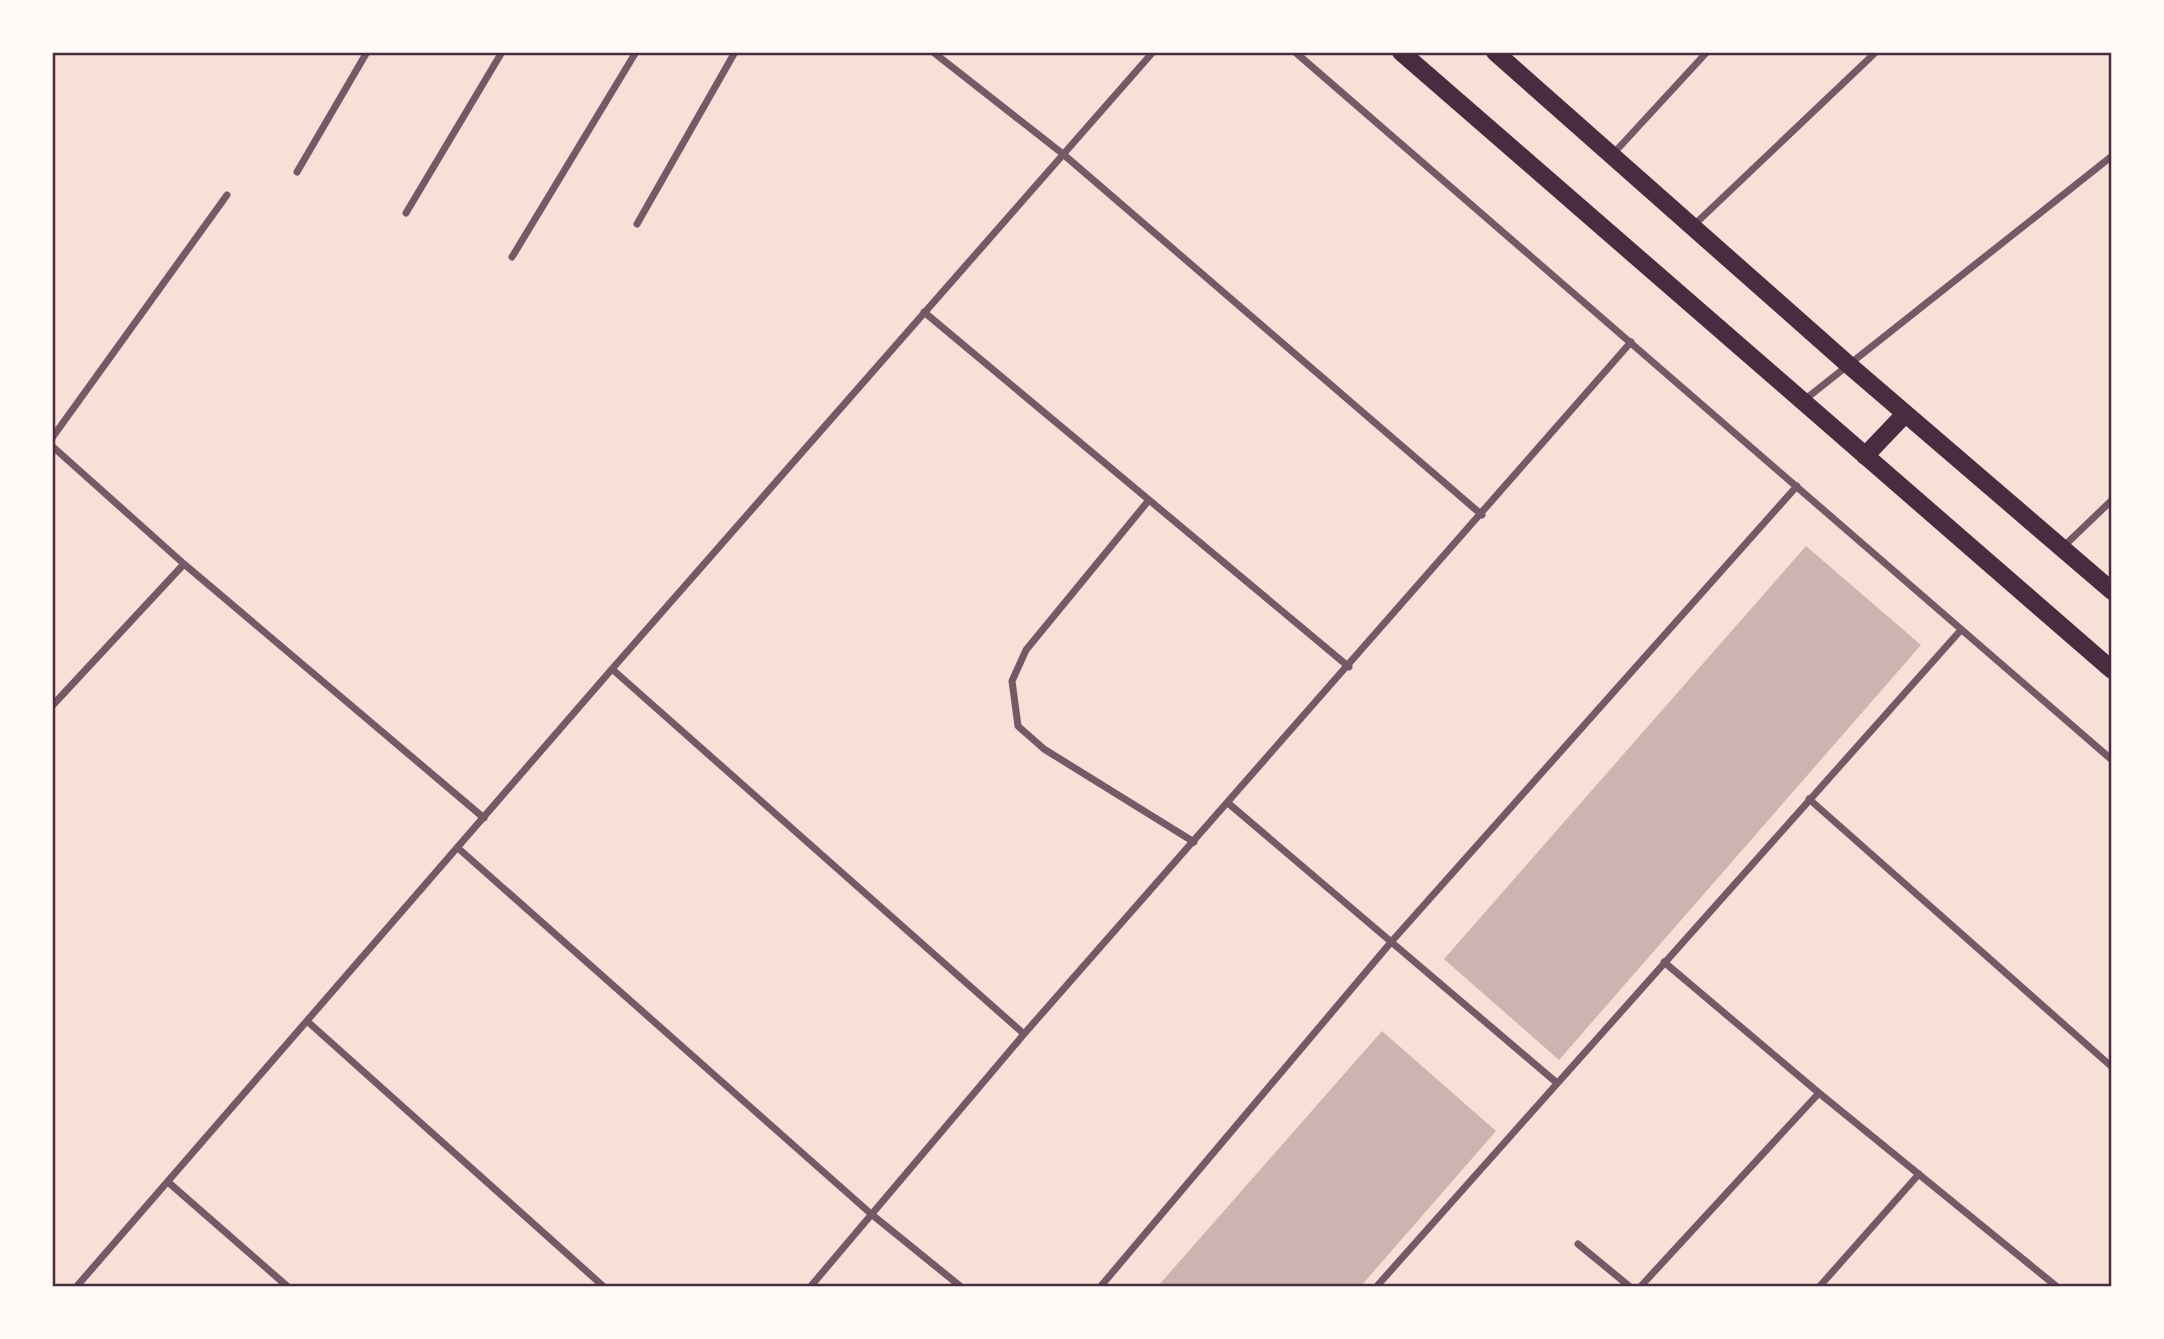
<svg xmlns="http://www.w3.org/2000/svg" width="2164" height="1339" viewBox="0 0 2164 1339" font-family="'Sofia Sans Condensed',sans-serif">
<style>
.building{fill:#ccb4b1}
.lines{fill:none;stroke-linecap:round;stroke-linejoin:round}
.minor{stroke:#755966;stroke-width:7}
.primary{stroke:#4a2c40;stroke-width:18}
.neatline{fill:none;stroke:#4a2c40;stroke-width:2.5}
</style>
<rect width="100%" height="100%" fill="#f7e1d7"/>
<path class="building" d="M1806,546L1921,645L1559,1060L1444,959Z
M1382,1031L1496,1131L1361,1286H1158Z"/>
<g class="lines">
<path class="minor" d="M933,52L1063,154L1482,515
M1295,52L2112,760
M1613,154L1707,52
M297,172L367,52
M406,213L502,52
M637,224L735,52
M1694,225L1876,52
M512,257L636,52
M924,312L1349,667
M1803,401L2112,156
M52,438L227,195
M52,446L184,564L484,818
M1149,500L1026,650L1012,681L1018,726L1044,749L1194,842
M2062,548L2112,500
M612,669L1024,1034
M52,706L184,564
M1809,799L2112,1067
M1228,803L1557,1083
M458,848L870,1213L960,1286
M1664,962L1819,1093L2056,1286
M307,1021L603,1286
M168,1182L287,1286
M1578,1244L1629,1286
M77,1286L612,669L1153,52
M811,1286L1024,1034L1631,342
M1101,1286L1392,941L1797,486
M1377,1286L1960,631
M1641,1286L1819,1093
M1820,1286L1919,1174"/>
<path class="primary" d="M1401,52L2112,670
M1495,52L1850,366L2112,591
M1865,456L1905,414"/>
</g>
<rect width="2164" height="1339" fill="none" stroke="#fffaf5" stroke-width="108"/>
<rect x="54" y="54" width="2056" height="1231" class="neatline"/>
</svg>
